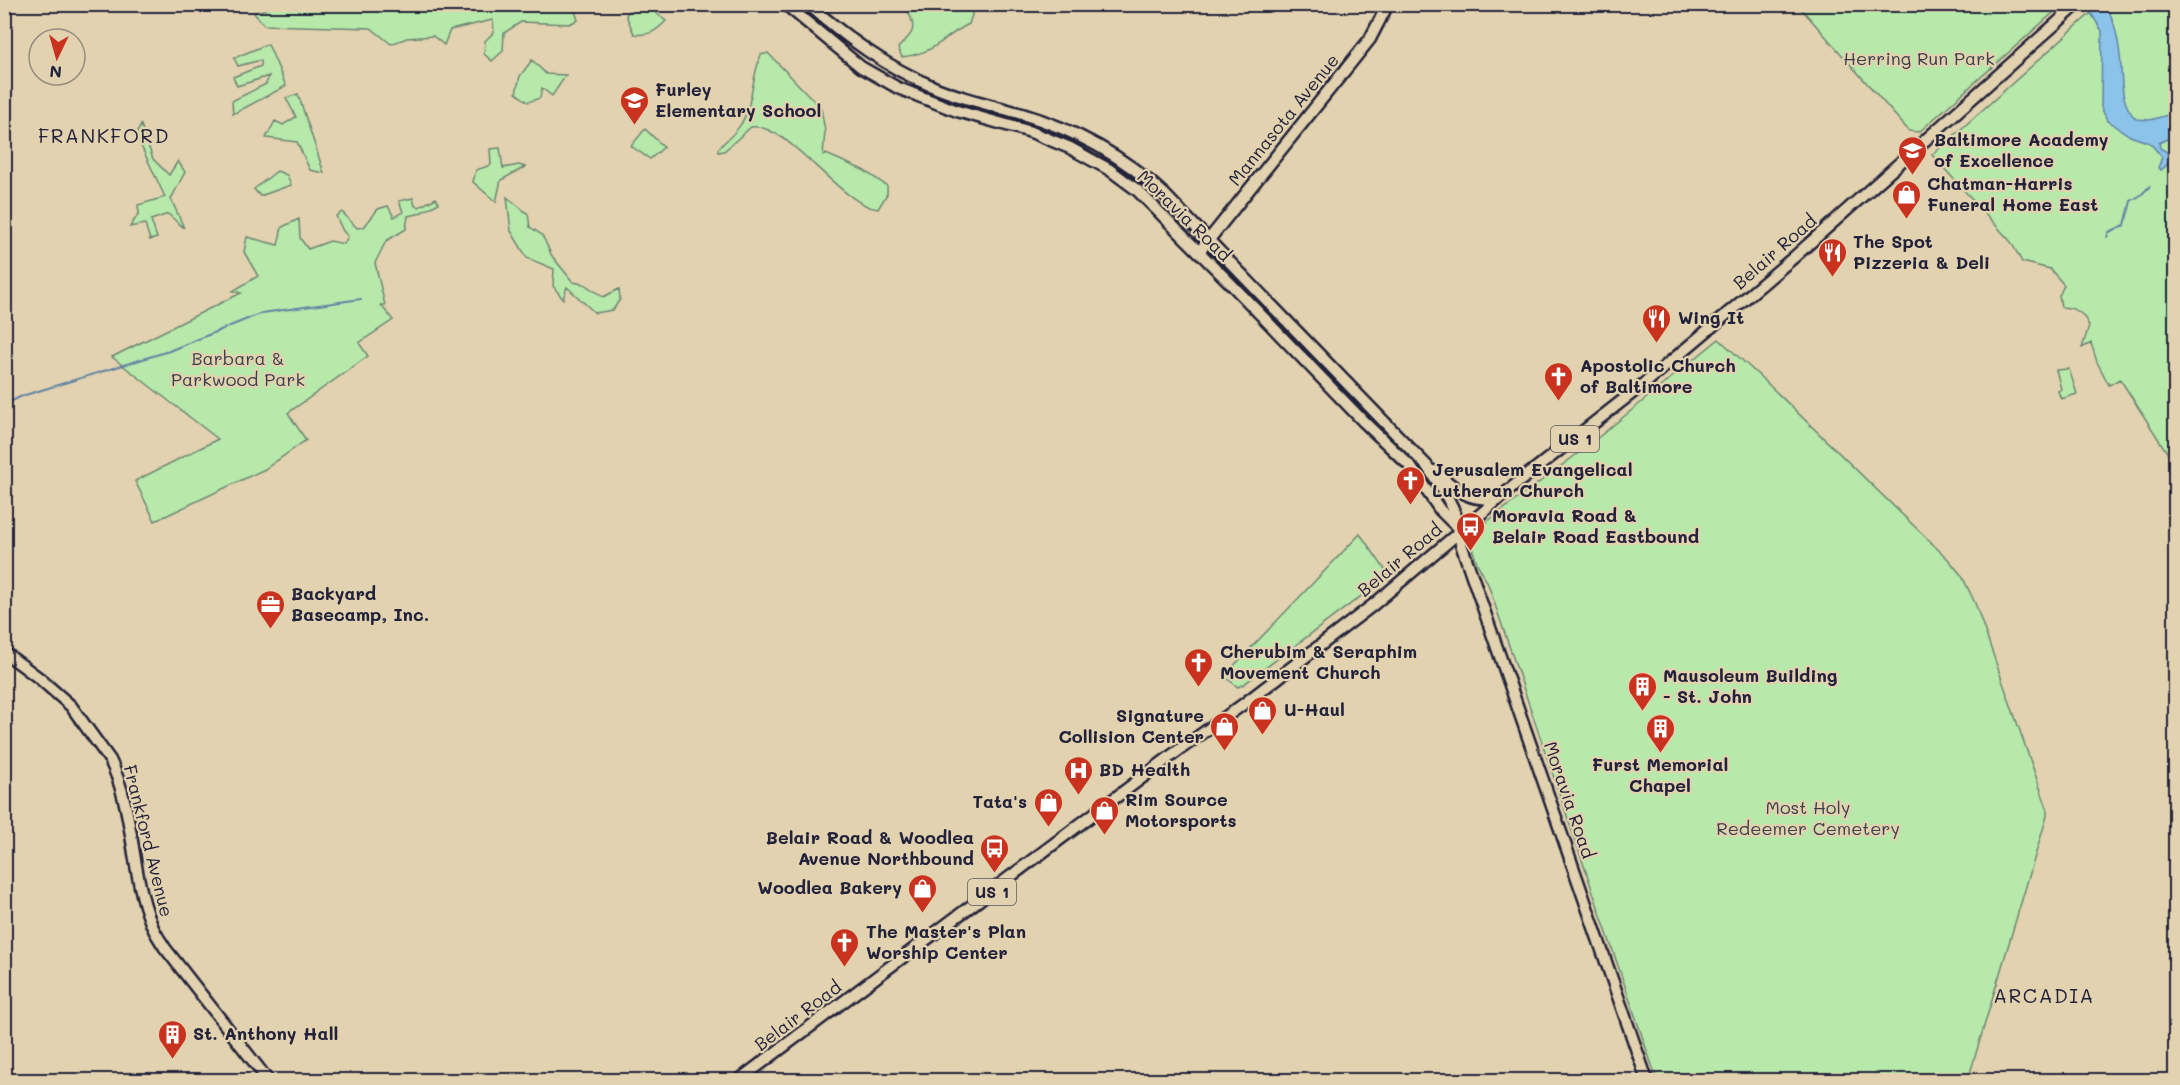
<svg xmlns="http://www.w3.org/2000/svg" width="2180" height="1085" viewBox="0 0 2180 1085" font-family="Mali,sans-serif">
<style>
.green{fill:#b6e9aa;stroke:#6c8672;stroke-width:1.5}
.water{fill:#8cc3ea;stroke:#6283a4;stroke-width:1.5}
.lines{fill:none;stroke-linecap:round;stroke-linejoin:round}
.stream{stroke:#6283a4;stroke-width:2}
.secondary-casing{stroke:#22223b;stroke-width:15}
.primary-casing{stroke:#22223b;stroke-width:15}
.secondary{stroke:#e3d2af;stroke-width:10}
.primary{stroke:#e3d2af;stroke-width:10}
.labels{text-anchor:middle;stroke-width:4.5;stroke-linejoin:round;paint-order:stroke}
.shield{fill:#e3d2af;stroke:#5c575e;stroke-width:1.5}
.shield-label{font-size:16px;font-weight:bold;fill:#22223b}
.park-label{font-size:18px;fill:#38404c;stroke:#e3d2af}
.poi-label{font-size:18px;font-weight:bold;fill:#22223b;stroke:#e3d2af;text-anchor:start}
.street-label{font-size:18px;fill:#22223b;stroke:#e3d2af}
.neighbourhood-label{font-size:20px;letter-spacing:1.5px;fill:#22223b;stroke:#e3d2af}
</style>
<rect width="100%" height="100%" fill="#e3d2af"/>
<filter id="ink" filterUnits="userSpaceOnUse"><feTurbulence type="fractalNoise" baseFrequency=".0167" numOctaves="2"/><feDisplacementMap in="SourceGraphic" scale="12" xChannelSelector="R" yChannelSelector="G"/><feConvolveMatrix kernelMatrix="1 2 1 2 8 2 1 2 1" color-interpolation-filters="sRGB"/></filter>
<g filter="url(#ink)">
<path class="green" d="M277,5H573L578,20L569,24L521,22L504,33L503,51L492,61L484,54L485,41L494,32L493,20L450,30L444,45L433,36L407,38L391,44L371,28L264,25L254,13Z
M641,5H648L649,7L666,21C655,32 649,36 634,34L626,15L629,11Z
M907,5H971L972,15L969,24C941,38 936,53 902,57L898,48C907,37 917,34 911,18C909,12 906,12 907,5Z
M1798,5H2062L1919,132L1909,131Z
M2100,5H2175V465L2120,379L2109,385L2097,362L2091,343L2082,348L2089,326C2083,312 2076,308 2061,307L2059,296L2064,285L2050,269L2022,262L2011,242L1932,155Z
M268,44L286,86L233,114L232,101L266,84L269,76L237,86L233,77L261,66V60L238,66L234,58Z
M768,53L821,108L825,131L823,155L826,154L863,170L887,186V194L878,209C840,205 787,121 751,127L724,151L718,152V149C725,141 736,133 741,124C753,104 752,75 761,55Z
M532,60L546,74L566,75L552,96L542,88L540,98L528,102L516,93L520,76Z
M298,94L324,173L310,170L297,142L266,138L275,121L283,125L296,117L286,98Z
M141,125L153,159L169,175L178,161L185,172L171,199L184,228L168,214L151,220L157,238L150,240L145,224L130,227L139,213L138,205L165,197L136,135Z
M645,129L664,147L650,159L631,146Z
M500,148L503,168L519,165L525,167L501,180L496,202L473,182L476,170L491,165L490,149Z
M277,171L287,175L291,185L260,196L254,189Z
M507,197L528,214L530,227L542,235L552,256L573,282L584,284L603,297L619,289L620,299L613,310L595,313L567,287L563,299L553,286L554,269L527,258L511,231Z
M413,198L415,206L419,207L436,198L439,203L418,214L408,216L406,229L386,241L375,263L385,305H381L393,320L359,343L368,356L288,413L306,440L265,469L155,521L135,481L218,439L112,357L241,293L233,291L258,276L244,252L247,237L278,245L282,227L299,219L300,238L308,249L330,241L344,244L348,236L343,231L336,216L342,212L357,228L364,227L378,209L388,206L394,217L403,212L399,201Z
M1719,339L1767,383L1949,560L1962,576L1975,603L2047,808V816L1968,1080H1657L1488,584L1477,563L1468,536L1589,445Z
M2069,369L2077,394L2061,399L2058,391L2061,389L2056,370Z
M1360,534L1389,575L1244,684L1238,687L1224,676Z"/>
<path class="water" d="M2081,5H2106C2114,19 2118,39 2120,55C2123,78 2118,101 2136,119L2150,120L2175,113V135L2159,143L2160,148L2167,152L2170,157L2167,165L2161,170L2158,168L2162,157L2150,143L2130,136L2107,120L2101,107L2102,31L2091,13Z"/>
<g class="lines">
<path class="stream" d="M2107,237L2109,232L2125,225L2131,201L2141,195L2150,186
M4,405L22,396L169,351L262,313L361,299"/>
<defs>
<path id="secondary" d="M1199,252L1370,39L1388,4
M4,652L39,678L71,706L110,760C135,811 130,871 151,923C154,932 160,940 165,948L268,1080"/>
<path id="primary" d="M785,4L861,67L898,88L957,111L1031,132L1070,148L1110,170L1137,190L1232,285L1364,422L1410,466L1440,510L1460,530
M808,4C847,38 886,67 934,87C962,99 993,105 1022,114C1076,130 1123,156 1164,194L1427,466C1444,492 1460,511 1461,544L1647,1080
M1434,471C1455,488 1471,505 1499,496
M739,1080L1179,750L1245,703L1373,605L1521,480L1650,379L1793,258L2078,4"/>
</defs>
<use href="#secondary" class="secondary-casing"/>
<use href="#primary" class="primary-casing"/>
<use href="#secondary" class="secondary"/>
<use href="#primary" class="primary"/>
</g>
</g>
<defs>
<symbol id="school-pin" viewBox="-11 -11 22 30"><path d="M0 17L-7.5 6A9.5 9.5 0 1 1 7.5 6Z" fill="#c8321e" stroke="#e3d2af"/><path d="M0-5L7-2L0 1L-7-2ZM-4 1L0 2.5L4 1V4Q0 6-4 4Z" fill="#fff"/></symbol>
<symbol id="shop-pin" viewBox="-11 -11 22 30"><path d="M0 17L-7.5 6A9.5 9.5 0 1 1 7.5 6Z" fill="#c8321e" stroke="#e3d2af"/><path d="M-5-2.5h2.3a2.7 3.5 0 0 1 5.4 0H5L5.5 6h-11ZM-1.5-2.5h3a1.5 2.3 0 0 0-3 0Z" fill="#fff"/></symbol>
<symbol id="restaurant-pin" viewBox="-11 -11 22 30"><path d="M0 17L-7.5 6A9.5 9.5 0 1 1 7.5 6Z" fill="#c8321e" stroke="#e3d2af"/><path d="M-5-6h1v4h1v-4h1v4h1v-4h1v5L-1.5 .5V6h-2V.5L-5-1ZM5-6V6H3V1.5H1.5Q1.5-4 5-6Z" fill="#fff"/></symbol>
<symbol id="church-pin" viewBox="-11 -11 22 30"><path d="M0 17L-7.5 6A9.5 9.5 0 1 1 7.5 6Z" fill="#c8321e" stroke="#e3d2af"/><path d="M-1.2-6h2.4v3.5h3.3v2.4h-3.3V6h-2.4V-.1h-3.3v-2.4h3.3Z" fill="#fff"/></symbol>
<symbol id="bus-pin" viewBox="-11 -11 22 30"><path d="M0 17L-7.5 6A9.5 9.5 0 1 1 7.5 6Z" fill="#c8321e" stroke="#e3d2af"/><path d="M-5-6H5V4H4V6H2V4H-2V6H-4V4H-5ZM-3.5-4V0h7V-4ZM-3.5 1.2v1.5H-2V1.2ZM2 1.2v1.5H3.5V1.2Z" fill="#fff"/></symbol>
<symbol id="office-pin" viewBox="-11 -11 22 30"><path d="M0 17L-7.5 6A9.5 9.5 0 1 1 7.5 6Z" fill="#c8321e" stroke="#e3d2af"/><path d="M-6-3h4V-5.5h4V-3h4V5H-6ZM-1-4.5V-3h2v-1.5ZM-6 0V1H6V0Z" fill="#fff"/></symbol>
<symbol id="building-pin" viewBox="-11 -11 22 30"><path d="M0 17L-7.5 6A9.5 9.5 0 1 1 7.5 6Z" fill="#c8321e" stroke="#e3d2af"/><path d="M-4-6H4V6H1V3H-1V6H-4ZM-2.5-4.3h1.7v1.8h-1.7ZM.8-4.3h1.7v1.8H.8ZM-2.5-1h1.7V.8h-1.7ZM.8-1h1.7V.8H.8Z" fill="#fff"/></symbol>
<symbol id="hospital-pin" viewBox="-11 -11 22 30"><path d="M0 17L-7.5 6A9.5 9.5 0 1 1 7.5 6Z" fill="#c8321e" stroke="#e3d2af"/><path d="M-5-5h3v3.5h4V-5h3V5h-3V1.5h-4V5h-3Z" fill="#fff"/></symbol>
</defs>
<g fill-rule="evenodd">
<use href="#school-pin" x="618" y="84" width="33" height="45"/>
<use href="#school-pin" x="1896" y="134" width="33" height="45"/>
<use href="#shop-pin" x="1890" y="178" width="33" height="45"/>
<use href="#restaurant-pin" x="1816" y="236" width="33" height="45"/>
<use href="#restaurant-pin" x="1640" y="302" width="33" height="45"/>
<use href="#church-pin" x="1542" y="360" width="33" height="45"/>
<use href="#church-pin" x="1394" y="464" width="33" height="45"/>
<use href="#bus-pin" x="1454" y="510" width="33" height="45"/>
<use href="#office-pin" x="254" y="588" width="33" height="45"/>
<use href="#church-pin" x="1182" y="646" width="33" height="45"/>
<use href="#building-pin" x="1626" y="670" width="33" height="45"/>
<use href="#shop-pin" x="1246" y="694" width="33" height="45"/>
<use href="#shop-pin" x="1208" y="710" width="33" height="45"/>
<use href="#building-pin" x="1644" y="712" width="33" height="45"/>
<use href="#hospital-pin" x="1062" y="754" width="33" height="45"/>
<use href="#shop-pin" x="1032" y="786" width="33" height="45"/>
<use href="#shop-pin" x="1088" y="794" width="33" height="45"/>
<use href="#bus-pin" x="978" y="832" width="33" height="45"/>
<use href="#shop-pin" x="906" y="872" width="33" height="45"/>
<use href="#church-pin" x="828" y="926" width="33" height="45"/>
<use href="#building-pin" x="156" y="1018" width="33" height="45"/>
</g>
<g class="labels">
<g class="shield">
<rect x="1551" y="426" width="48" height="26" rx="4.5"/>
<rect x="968" y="879" width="48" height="26" rx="4.5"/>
</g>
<g class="shield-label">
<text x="1575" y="445">US 1</text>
<text x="992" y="898">US 1</text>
</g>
<g class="park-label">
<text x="1919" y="65">Herring Run Park</text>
<text x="238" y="365">Barbara &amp;<tspan x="238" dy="21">Parkwood Park</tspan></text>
<text x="1808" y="814">Most Holy<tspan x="1808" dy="21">Redeemer Cemetery</tspan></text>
</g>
<g class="poi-label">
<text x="655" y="96">Furley<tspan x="655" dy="21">Elementary School</tspan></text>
<text x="1934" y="146">Baltimore Academy<tspan x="1934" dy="21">of Excellence</tspan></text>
<text x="1927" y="190">Chatman-Harris<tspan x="1927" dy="21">Funeral Home East</tspan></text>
<text x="1853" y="248">The Spot<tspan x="1853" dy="21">Pizzeria &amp; Deli</tspan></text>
<text x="1678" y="324">Wing It</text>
<text x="1580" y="372">Apostolic Church<tspan x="1580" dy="21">of Baltimore</tspan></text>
<text x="1432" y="476">Jerusalem Evangelical<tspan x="1432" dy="21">Lutheran Church</tspan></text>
<text x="1492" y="522">Moravia Road &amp;<tspan x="1492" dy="21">Belair Road Eastbound</tspan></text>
<text x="291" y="600">Backyard<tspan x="291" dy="21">Basecamp, Inc.</tspan></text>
<text x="1220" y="658">Cherubim &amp; Seraphim<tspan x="1220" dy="21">Movement Church</tspan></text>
<text x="1663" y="682">Mausoleum Building<tspan x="1663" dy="21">- St. John</tspan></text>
<text x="1284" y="716">U-Haul</text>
<text x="1204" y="722" text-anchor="end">Signature<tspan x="1204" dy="21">Collision Center</tspan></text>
<text x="1660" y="771" text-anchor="middle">Furst Memorial<tspan x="1660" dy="21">Chapel</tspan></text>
<text x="1099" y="776">BD Health</text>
<text x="1125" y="806">Rim Source<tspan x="1125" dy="21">Motorsports</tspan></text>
<text x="1027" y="808" text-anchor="end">Tata's</text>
<text x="974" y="844" text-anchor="end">Belair Road &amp; Woodlea<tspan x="974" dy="21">Avenue Northbound</tspan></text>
<text x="902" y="894" text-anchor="end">Woodlea Bakery</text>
<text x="866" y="938">The Master's Plan<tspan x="866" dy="21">Worship Center</tspan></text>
<text x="193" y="1040">St. Anthony Hall</text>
</g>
<g class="street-label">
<text transform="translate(1284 120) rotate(-51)" y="6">Mannasota Avenue</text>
<text transform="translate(1184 216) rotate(44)" y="6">Moravia Road</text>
<text transform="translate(1775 252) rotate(-41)" y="6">Belair Road</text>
<text transform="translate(1400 560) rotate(-40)" y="6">Belair Road</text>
<text transform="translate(1569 800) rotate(71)" y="6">Moravia Road</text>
<text transform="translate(148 841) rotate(76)" y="6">Frankford Avenue</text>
<text transform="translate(798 1016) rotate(-37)" y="6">Belair Road</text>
</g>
<g class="neighbourhood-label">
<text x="104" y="143">FRANKFORD</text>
<text x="2044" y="1003">ARCADIA</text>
</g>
</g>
<rect width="2180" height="1085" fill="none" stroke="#e3d2af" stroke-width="24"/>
<rect x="12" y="12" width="2156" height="1061" fill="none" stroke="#22223b" stroke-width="2" filter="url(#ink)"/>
<g transform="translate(57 57) rotate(185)"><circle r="28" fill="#e3d2af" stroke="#968c81" stroke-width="1.5"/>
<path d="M0-4.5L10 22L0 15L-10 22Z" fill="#c8321e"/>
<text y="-9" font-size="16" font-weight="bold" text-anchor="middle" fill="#22223b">N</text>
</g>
</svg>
